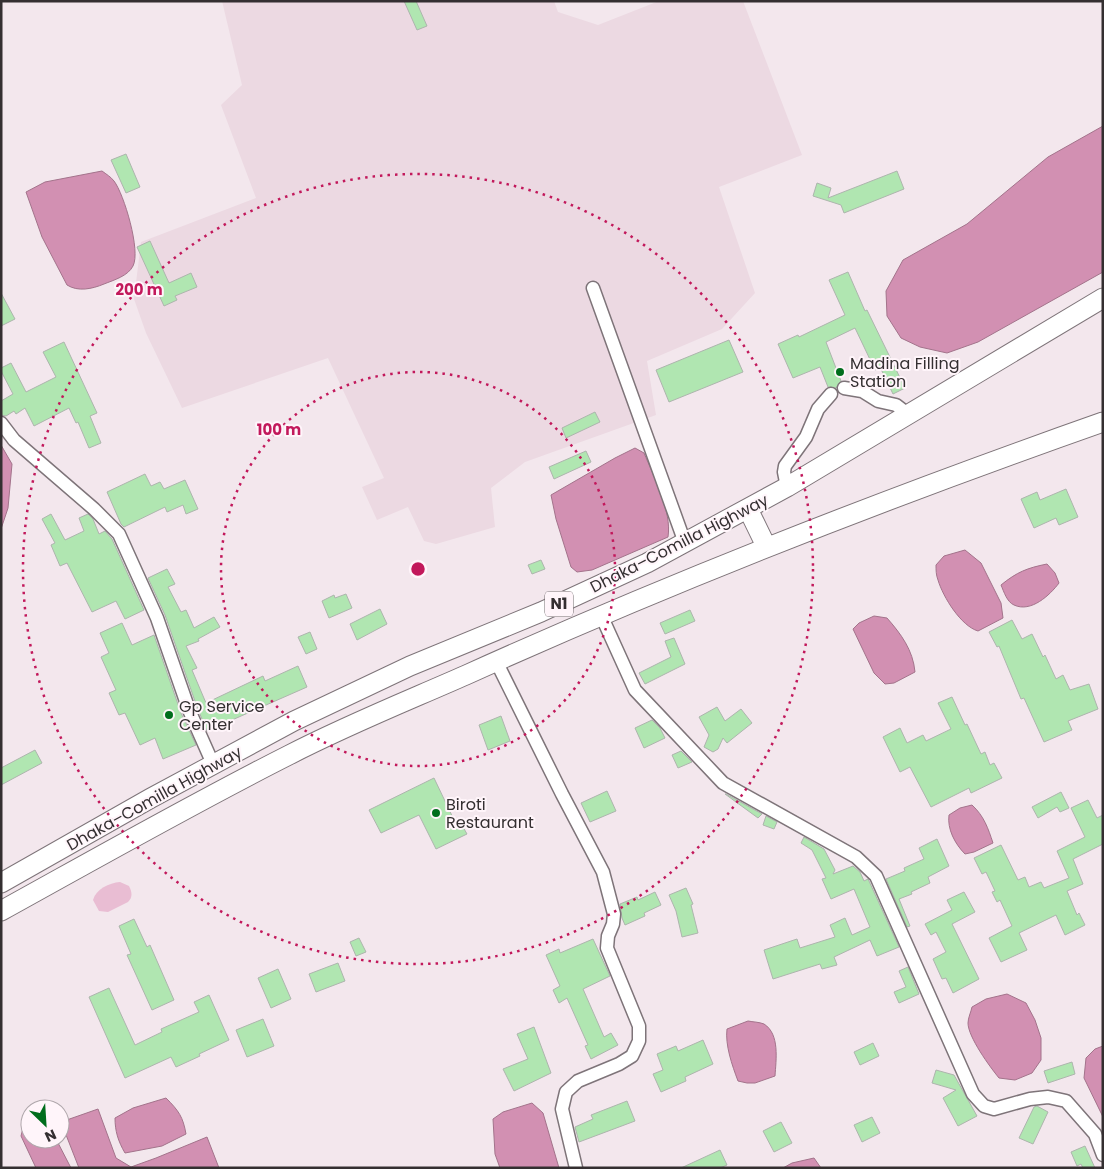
<svg xmlns="http://www.w3.org/2000/svg" width="1104" height="1169" viewBox="0 0 1104 1169" font-family="Poppins,sans-serif">
<style>
.built{fill:#ecd9e2}
.green{fill:#e9bdd3}
.water{fill:#d290b2;stroke:#a3738b}
.building{fill:#b0e6b1;stroke:#adb5ad}
.lines{fill:none;stroke-linecap:round;stroke-linejoin:round}
.minor-casing{stroke:#7e7479;stroke-width:15}
.highway-casing{stroke:#7e7479;stroke-width:21}
.minor{stroke:#fff;stroke-width:12}
.highway{stroke:#fff;stroke-width:19}
.ring{fill:none;stroke:#c2185b;stroke-width:2.5;stroke-dasharray:2.5 5}
.poi-dot{fill:#006d1c;stroke:#fff5fa;stroke-width:2}
.labels{text-anchor:middle;stroke-width:4;stroke-linejoin:round;paint-order:stroke}
.shield{fill:#fff5fa;stroke:#716a6d;stroke-width:1}
.shield-label{font-size:15px;font-weight:bold;fill:#342f31}
.poi-label{font-size:16px;fill:#342f31;stroke:#fff5fa;text-anchor:start}
.street-label{font-size:16px;fill:#342f31;stroke:#fff5fa}
.centre{fill:#c2185b;stroke:#fff5fa;stroke-width:2.5}
.ring-label{font-size:15px;text-anchor:middle;font-weight:bold;fill:#c2185b;stroke:#fff5fa;stroke-width:4;stroke-linejoin:round;paint-order:stroke}
</style>
<rect width="100%" height="100%" fill="#f3e7ed"/>
<path class="built" d="M222,1H554L558,12L598,25L659,1H743L802,155L719,187L755,293L722,329L647,361L656,415L525,462L491,488L495,527L436,544L424,541L408,507L377,520L362,487L384,478L328,358L182,408L146,333L134,299L141,242L256,198L221,105L242,85Z"/>
<path class="green" d="M120,882L129,886C132,892 133,897 128,902L108,912L99,911L93,900C96,889 109,883 120,882Z"/>
<path class="water" d="M1103,126V272L978,342L947,353L920,347L901,338L887,316L886,291L903,260L967,224L1048,157Z
M102,171C106,174 111,177 114,181C124,194 141,251 133,266C128,276 114,280 104,284C92,289 78,292 67,285L42,237L26,192L45,182Z
M1,445L12,464L8,508L1,529Z
M635,448L644,453C654,477 672,511 668,537L592,570L577,572L571,567L556,519L551,495L615,458Z
M965,550L981,563L1001,603L1003,618L978,631C961,626 943,597 938,580C936,575 936,570 936,565L944,556Z
M1047,564L1055,573L1059,583C1050,595 1031,613 1014,605C1007,602 1004,592 1001,585C1017,572 1027,568 1047,564Z
M874,616L887,618C901,634 913,650 915,672L894,683L885,684L874,673L853,629L859,623Z
M972,805C984,816 988,828 993,843L974,852L965,854C955,844 947,829 949,815L960,808Z
M1007,994L1026,1003L1035,1020L1041,1038V1060L1032,1073L1015,1080L999,1078C990,1067 968,1037 968,1023C968,1018 971,1012 972,1007L986,999Z
M748,1021C753,1022 759,1022 764,1024C780,1034 776,1060 775,1076L755,1083H747L738,1081C732,1065 725,1045 727,1029Z
M1103,1046V1117L1084,1078L1086,1058L1095,1049Z
M166,1098C179,1111 183,1117 186,1134L162,1146L125,1153C118,1141 115,1131 115,1118L133,1108Z
M532,1103L543,1113L559,1168H500L495,1154L493,1119L503,1112Z
M98,1109L116,1158L131,1167L156,1158L207,1137L219,1168H79L61,1122Z
M30,1123V1139H56L71,1168H36L21,1136L23,1128Z
M814,1158L821,1168H783L792,1163Z"/>
<path class="building" d="M404,1H416L427,26L417,30Z
M126,154L140,187L126,193L111,160Z
M897,171L904,189L844,213L841,205L813,196L817,183L831,188L828,198Z
M150,241L169,283L191,273L197,287L175,296L177,300L164,306L137,247Z
M848,272L865,311L867,310L905,388L893,394L880,367L875,370L855,328L826,342L841,381L836,388L828,387L820,367L793,378L778,344L798,335L799,337L845,315L829,280Z
M1,293L15,319L1,326Z
M729,340L743,372L669,402L656,370Z
M64,342L97,413L90,416L101,443L89,448L78,422L76,423L69,408L34,426L25,408L16,414L14,411L6,416L1,415V401L13,394L1,371V368L11,363L26,392L56,377L43,352Z
M595,412L600,422L566,438L562,428Z
M586,451L591,462L554,479L549,467Z
M145,474L151,486L160,482L164,489L185,480L198,509L186,514L183,505L167,512L165,507L124,527L121,524L107,492Z
M1066,489L1078,517L1059,525L1056,518L1034,528L1021,499L1037,492L1040,500Z
M51,514L65,540L84,531L79,518L88,514L93,519L99,534L105,531L112,539L144,610L125,619L116,601L92,612L67,563L60,566L51,545L55,543L42,519Z
M541,560L545,569L532,574L528,565Z
M167,569L175,584L168,587L181,612L186,610L194,628L214,617L220,627L198,639L199,641L186,646L197,668L192,670L206,703L263,676L265,681L298,666L307,687L207,731L197,707L165,615L148,578Z
M346,594L352,608L329,618L322,601L334,595L335,598Z
M380,609L387,624L357,640L350,624Z
M690,610L695,621L665,634L660,623Z
M1012,620L1022,639L1032,634L1043,657L1045,655L1056,679L1063,675L1070,690L1089,684L1098,709L1068,721L1072,730L1044,742L1024,698L1021,699L999,646L997,647L989,632Z
M122,623L132,645L154,635L181,713L196,745L163,759L155,738L140,745L125,713L119,715L109,693L116,690L101,657L109,653L100,633Z
M310,632L317,649L306,654L298,637Z
M674,638L685,664L645,684L639,673L671,657L665,641Z
M952,697L965,725L967,724L981,754L985,752L990,765L994,763L1002,778L971,793L969,788L931,807L910,767L900,772L883,737L900,728L907,743L923,735L926,741L951,729L938,703Z
M717,707L725,721L741,709L752,723L727,743L723,738L718,749L713,752L704,747L709,735L699,717Z
M501,716L510,741L488,750L479,725Z
M652,720L660,728L665,738L644,748L635,728Z
M35,750L42,763L1,785V768Z
M681,751L692,762L678,768L672,755Z
M434,778L455,822L459,820L467,834L436,849L419,815L381,833L369,810Z
M607,791L616,811L590,822L581,803Z
M1061,792L1069,808L1060,812L1057,807L1038,818L1032,807Z
M725,794H726L762,814L758,818Z
M1088,800L1097,818L1103,815V844L1073,859L1083,884L1067,891L1077,915L1079,913L1085,925L1065,935L1056,915L1019,933L1027,950L1001,962L989,938L1012,926L1000,900L997,902L992,892L995,891L986,872L982,874L974,858L1001,845L1018,880L1025,877L1029,887L1041,882L1044,888L1069,878L1057,851L1085,837L1071,808Z
M766,816L777,822L774,829L763,825Z
M804,837L824,849L835,870L833,874L853,866L860,872L864,881L868,879L869,881L899,947L877,956L870,940L834,957L837,965L822,969L820,964L773,979L764,950L797,939L800,948L835,937L830,925L845,918L852,935L870,927L854,889L831,899L822,879L826,878L812,850L801,843Z
M937,839L949,866L928,877L930,883L911,892L912,894L899,899L910,926L907,927L886,879L905,871L904,868L924,859L919,848Z
M686,888L693,904L691,905L698,933L682,937L676,911L669,895Z
M655,892L661,905L644,913L645,916L625,925L622,918L620,904L637,897L638,900Z
M964,892L975,912L952,924L979,979L953,993L946,978L942,979L933,959L946,952L936,932L931,935L925,924L952,910L947,900Z
M134,919L147,947L150,945L174,1000L152,1010L127,955L131,954L119,926Z
M359,938L366,952L356,956L350,942Z
M593,939L610,976L583,989L604,1037L611,1033L618,1045L591,1059L585,1046L588,1045L567,998L559,1003L553,990L560,986L546,955L559,949L560,953Z
M338,963L345,981L316,992L309,974Z
M908,967L919,994L899,1003L894,992L906,987L899,971Z
M278,969L291,999L271,1008L258,978Z
M109,988L135,1045L162,1032L161,1029L199,1012L194,1002L209,995L229,1040L199,1054L200,1056L176,1067L171,1057L125,1078L89,997Z
M263,1019L274,1046L247,1057L236,1030Z
M534,1027L551,1073L514,1091L503,1069L528,1059L517,1034Z
M703,1040L713,1064L685,1077L686,1081L661,1092L653,1074L663,1070L657,1054L676,1046L678,1051Z
M873,1043L879,1056L860,1065L854,1052Z
M1072,1062L1075,1074L1048,1083L1044,1071Z
M936,1070L954,1075L977,1116L958,1126L943,1098L956,1090L932,1083Z
M627,1101L635,1121L579,1142L575,1127L593,1119L591,1115Z
M1037,1106L1048,1112L1033,1144L1019,1138L1034,1107Z
M872,1117L880,1133L862,1142L854,1125Z
M781,1122L792,1143L774,1152L763,1131Z
M1085,1146L1095,1168H1083L1081,1164L1077,1166L1071,1152Z
M720,1150L727,1165L720,1168H681Z"/>
<g class="lines">
<defs>
<path id="minor" d="M593,288L685,543
M844,388L862,391L878,401L896,405L909,415
M1,423L14,440L94,509L119,534L157,618L189,710L213,764
M787,487L784,472L785,466L806,437L818,409L831,394
M601,615L635,690L723,783L856,857L876,876L973,1094L984,1106L994,1109L1030,1099L1048,1097L1066,1101L1095,1134L1103,1155
M496,661L562,794L603,872L614,914L613,924L608,936L607,948L639,1026V1041L632,1056L619,1064L578,1081L566,1092L562,1109L576,1168"/>
<path id="highway" d="M748,509L766,546
M1,883L151,798L294,721L410,666L541,612L647,563L787,487L1103,298
M1,911C97,858 192,804 289,755C347,725 407,701 466,675C674,581 887,498 1103,422"/>
</defs>
<use href="#minor" class="minor-casing"/>
<use href="#highway" class="highway-casing"/>
<use href="#minor" class="minor"/>
<use href="#highway" class="highway"/>
</g>
<g class="ring">
<circle cx="418" cy="569" r="197"/>
<circle cx="418" cy="569" r="395"/>
</g>
<g class="poi-dot">
<circle cx="840" cy="372" r="5"/>
<circle cx="169" cy="715" r="5"/>
<circle cx="436" cy="813" r="5"/>
</g>
<g class="labels">
<rect class="shield" x="545" y="591.5" width="28" height="25" rx="4"/>
<g class="shield-label">
<text x="559" y="609">N1</text>
</g>
<g class="poi-label">
<text x="850" y="369">Madina Filling<tspan x="850" dy="18">Station</tspan></text>
<text x="179" y="712">Gp Service<tspan x="179" dy="18">Center</tspan></text>
<text x="446" y="810">Biroti<tspan x="446" dy="18">Restaurant</tspan></text>
</g>
<g class="street-label">
<text transform="translate(679 543) rotate(-27)" y="6">Dhaka–Comilla Highway</text>
<text transform="translate(154 798) rotate(-29)" y="6">Dhaka–Comilla Highway</text>
</g>
</g>
<circle cx="418" cy="569" r="8" class="centre"/>
<g class="ring-label">
<text x="139" y="295">200 m</text>
<text x="279" y="435">100 m</text>
</g>
<rect width="1104" height="1169" fill="none" stroke="#342f31" stroke-width="5"/>
<g transform="translate(45 1124) rotate(155)"><circle r="24" fill="#fff5fa" stroke="#aea6aa"/>
<path d="M0-4L9 19L0 12L-9 19Z" fill="#006d1c"/>
<text y="-8" font-size="14" font-weight="bold" text-anchor="middle" fill="#342f31">N</text>
</g>
</svg>
